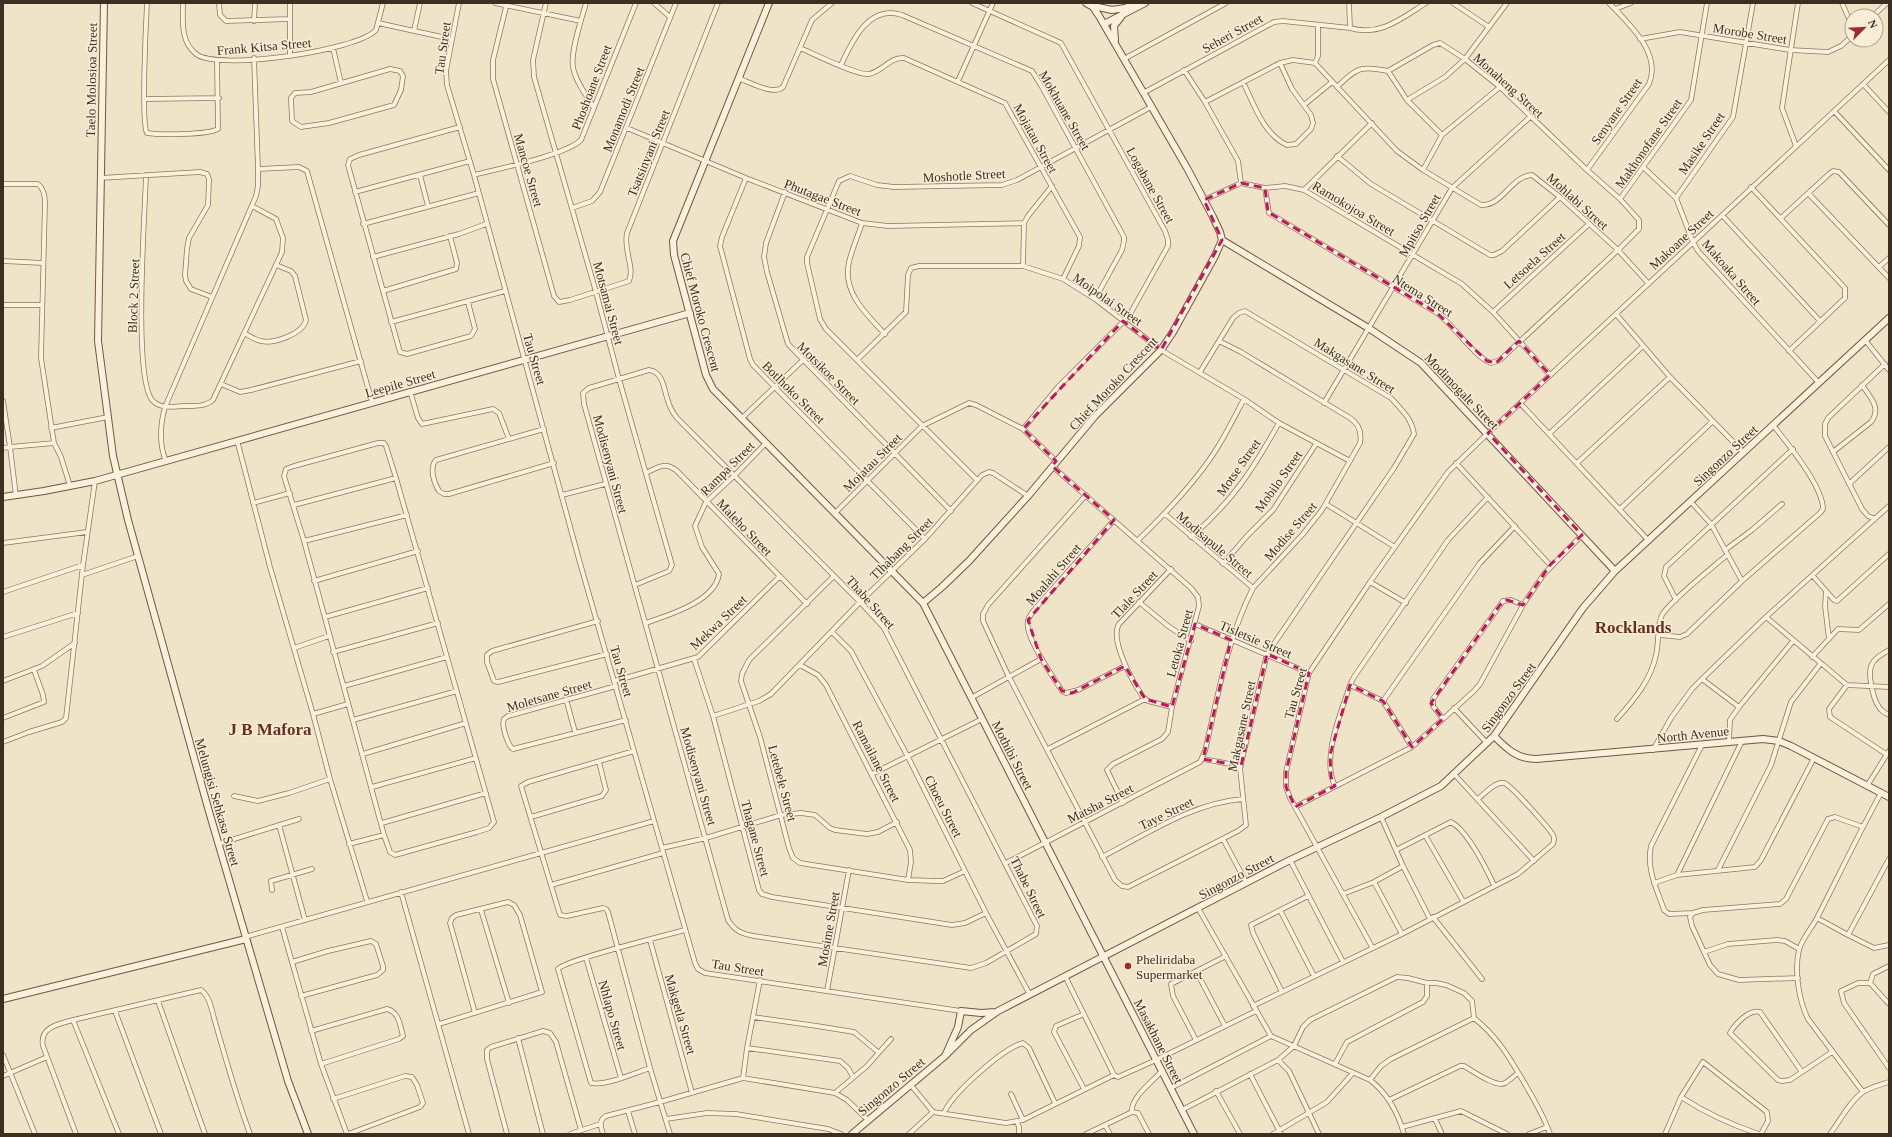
<svg xmlns="http://www.w3.org/2000/svg" width="1892" height="1137" viewBox="0 0 1892 1137" font-family="'Times New Roman',serif">
<style>
.lines{fill:none;stroke-linecap:round;stroke-linejoin:round}
.street-casing{stroke:#8d765c;stroke-width:5.5}
.secondary-casing{stroke:#6f573f;stroke-width:8}
.street{stroke:#faf1dc;stroke-width:4}
.secondary{stroke:#faf1dc;stroke-width:6}
.marked{fill:none;stroke:#c2185b;stroke-width:3;stroke-dasharray:8 5;stroke-linejoin:round}
.poi-dot{fill:#9e2a2b;stroke:#f7eed8;stroke-width:1.5}
.labels{text-anchor:middle;stroke-width:3;stroke-linejoin:round;paint-order:stroke}
.street-label{font-size:13px;fill:#3d2e20;stroke:#f7eed8}
.poi-label{font-size:13px;fill:#3d2e20;stroke:#f7eed8;text-anchor:start}
.district-label{font-size:17px;font-weight:bold;fill:#6b2e1e;stroke:#f7eed8}
</style>
<rect width="100%" height="100%" fill="#f0e4c8"/>
<g class="lines">
<defs>
<path id="street" d="M147,3C146,21 141,124 147,133C160,135 207,135 218,129L217,60
M183,3C183,21 180,41 196,54C217,71 357,51 376,30L383,3
M219,3L220,15L226,21L290,19
M459,3L446,71L447,85L474,175L580,563L695,963L698,969L705,973L961,1011
M495,3L581,21
M507,3L493,60V79L554,296L559,302L570,300L629,281C635,267 623,251 627,233L718,3
M546,3L533,60L534,77L596,292L619,379L672,565L669,571L635,585
M586,3C582,18 570,52 573,67C575,81 587,96 594,108
M654,3L670,17
M972,3L1061,43L1165,231L1168,240V246L1129,316L1058,387L1023,429
M1349,3L1350,28
M1453,3L1489,27
M1842,3L1852,26
M1615,9L1631,3
M1873,16L1887,3
M254,21L255,3
M378,23L451,39
M414,31L420,3
M1640,39L1680,32L1790,50L1828,52L1841,46L1852,36
M333,48L341,83
M800,48C812,53 858,76 869,74C883,71 890,57 904,58L1005,103L1080,237L1079,246L1063,279
M290,56V3
M1124,59L1226,3
M1315,63L1318,56V26
M841,65C852,41 869,4 902,15L1032,71L1042,87L1124,237V241L1122,250L1095,299
M390,69L400,71L403,76L401,90L394,105L329,123L301,127L292,121L291,98L295,93L311,92Z
M1184,70L1205,102L1238,161L1241,183
M1388,71L1407,100L1442,135
M738,78C749,82 774,96 783,87L812,20L832,3
M958,81L993,3
M1243,82C1254,104 1263,134 1287,145L1296,144L1311,129L1313,123L1311,115L1292,89L1280,63
M1863,84L1889,112
M1143,93L1274,22L1283,21L1350,28C1380,37 1402,18 1426,3
M145,99L219,98
M1407,100L1445,77L1465,59L1507,3
M1205,102L1280,63L1293,60L1315,63L1397,151L1423,170L1481,205C1503,206 1511,176 1532,175L1560,197L1618,250L1648,283
M1304,105L1332,82
M1834,111L1889,170
M460,127L359,155L350,159L348,165L400,352L407,354L471,336L475,329L468,302
M627,128L746,178L862,223L888,226L1024,223
M1796,146L1782,108L1798,3
M1337,156L1371,184L1490,255H1494L1502,251L1560,197
M1643,167L1676,198L1693,242L1698,251L1819,383
M258,169L299,167L307,171L372,402
M1423,170L1442,135L1500,87
M1587,170L1649,84C1662,53 1629,24 1609,3
M146,175C145,213 133,376 152,400C160,409 172,407 183,406C193,406 205,407 213,400L282,252L283,238L276,219L252,206
M420,175L428,206
M474,175C497,169 566,155 581,140L636,3
M100,178L200,172L207,174L209,179L208,205L189,238L187,249L185,275L186,281L191,289L212,297
M746,178L722,237L720,246L750,359L753,365L925,539
M3,184H38C44,189 45,196 45,203L41,358L54,443L61,457L70,486
M1751,187L1845,288V298L1789,351
M1265,188L1269,213L1437,313C1454,325 1474,357 1491,363L1500,360L1618,250L1639,229V220L1620,199L1587,170L1500,87L1465,59L1440,43L1433,45L1388,71C1360,65 1357,68 1337,87
M1304,190L1372,123
M355,192L470,161
M785,192L766,243L764,257L767,272L788,344L951,511
M1809,194L1889,278
M1676,198L1733,117L1753,3
M1620,199L1691,100L1707,3
M1204,200L1241,183L1265,188L1285,186L1304,190L1462,284L1493,312L1550,375
M572,208L592,201L600,192L676,3
M1722,215L1820,321
M1781,218L1829,174L1833,171L1839,172L1889,225
M862,223C858,236 852,249 849,262C842,292 866,314 885,334
M363,224L479,193
M373,257L459,234L486,224
M3,261L43,263
M1023,266L1024,223L1028,216L1052,186
M1879,267L1889,258
M383,291L456,269L457,263L450,236
M3,305H42
M1493,312L1589,224
M1616,314L1670,377L1744,453
M391,322L505,291
M244,333C250,336 255,340 261,341C274,344 303,334 306,320L295,276L291,271L276,265
M1865,340L1889,370
M857,360L906,312L908,275L911,268L919,266H1023L1063,279L1095,299L1161,350L1244,399L1279,423L1350,461
M649,370C664,372 664,391 668,401C670,408 673,413 677,418L860,602L884,628L1037,926L1036,934L986,963L971,968L754,936C742,934 735,931 728,920L584,404L583,393L589,388Z
M221,384L240,392L251,390L361,361
M410,391L418,418L422,424L493,409L499,413L509,439
M3,401L10,447L3,448
M1324,403L1452,188L1530,117
M1520,403L1649,541
M741,419L803,360
M51,428L108,417
M544,429L436,460C429,468 434,483 439,491L444,494H449L554,463
M1550,433L1643,346
M237,440L270,567L313,714L330,779L367,901
M378,443H384L386,446L396,478L494,822L489,828L477,832L395,855L390,852L384,835L304,541L284,476L286,469L294,466Z
M1833,452L1871,422C1882,408 1870,397 1862,385
M165,459C159,442 160,425 165,407L256,196L258,186V169L254,58
M1456,463L1550,565
M1577,463L1670,377
M1052,466L1191,588L1198,597L1199,606L1172,707L1168,732L1162,739L1113,764L1107,770L1123,803
M646,473C659,467 665,461 677,471L807,604
M977,480L826,329L820,319L807,263V257L839,181L850,176L877,185L894,187L1002,185L1017,180L1151,107
M1849,484L1889,447
M562,495L605,484
M1086,495L988,605L983,614V621L1008,675L1115,880L1122,886L1128,887L1238,831L1246,825L1240,768L1267,654L1394,468L1414,434C1412,419 1401,409 1391,398L1245,311L1239,313L1233,318L1200,372
M16,496L10,447L54,443
M1691,502L1711,524L1742,581
M253,503L290,493
M1326,504L1395,547
M294,505L396,478
M1620,509L1713,421
M835,513L922,426L969,403L976,405L1023,429L1056,461
M1165,514L1253,588
M1875,519L1868,516L1862,509L1825,436V424L1828,418L1885,364
M1114,520L1039,604C1035,609 1030,614 1028,620C1023,635 1054,678 1062,691L1066,693L1078,690L1125,666
M1191,537C1233,501 1253,469 1279,423
M1138,540C1167,512 1198,480 1219,445C1228,430 1236,414 1244,399
M304,541L407,515
M3,543L87,532
M1725,550L1752,530L1782,504
M1223,564L1247,536L1273,510L1316,444
M1171,569L1119,624C1109,640 1134,684 1143,697L1148,701L1172,707
M82,575L138,556
M834,576L749,660L742,674L741,681L760,737L789,848L793,858L800,863L908,880L936,881H943L965,871
M1813,576L1834,600L1837,601L1889,554
M314,581L418,551
M1370,582L1406,603
M3,592L83,565
M1826,592L1825,606L1829,639
M1676,600L1664,576L1666,567L1793,449
M1139,602L1168,626L1191,641
M325,617L428,588
M1766,617L1847,685L1889,687
M598,621L492,651L487,655V662L494,681L498,682L607,654
M646,623C668,615 715,602 719,574L702,547L695,526L706,502L735,475L766,443
M1195,624L1309,673
M832,632L851,651L908,757L986,913L1030,995
M1660,635L1680,637L1687,634L1742,581L1820,513L1823,509C1823,486 1787,443 1773,425
M3,637L78,613
M294,648L329,636
M1889,650C1883,654 1875,657 1872,664C1867,673 1873,699 1879,707C1881,711 1885,713 1889,715
M333,652L438,623
M1812,657L1838,629L1859,630L1889,604
M694,659L713,716L759,890L762,894L772,897L952,925L965,923L986,913
M800,665L818,675L826,685L910,850L911,862L908,880
M1702,679L1739,707L1793,641
M3,681L42,666L75,643
M615,681L698,657L780,576
M1350,685L1383,701L1412,747
M1847,685L1829,709L1830,717L1886,754
M344,686L447,657
M616,686L508,716L504,719C501,725 508,746 513,749L626,720
M971,698L1041,659
M566,699L575,732
M1383,701L1480,563L1515,526
M1454,708L1487,743
M313,714L348,704
M713,716L759,701L771,694L860,602L925,539L982,475L989,472L993,473L1028,496
M3,718L44,702L43,695L34,670
M1443,719L1433,706V699L1503,601L1511,600L1523,605
M1617,719C1634,700 1651,680 1656,655C1659,644 1657,624 1662,615C1670,601 1712,568 1727,555
M353,720L457,691
M3,742L29,732L62,722L66,718L83,565L95,481
M1729,742L1730,720L1739,707
M1048,749L1145,699
M1653,750L1671,718L1692,689L1702,679L1766,617L1889,506
M634,751L528,782L521,786L560,915L567,916L603,908L606,909L608,912L650,1068L670,1134
M363,754L466,723
M1203,759L1241,766
M872,774L982,719
M1455,775L1534,861
M1335,786C1321,758 1341,713 1350,685L1354,677L1448,540L1488,497
M1867,786L1889,751
M372,787L476,758
M234,796L258,801L289,793L330,779
M1295,807L1412,747L1474,691L1480,684L1523,605L1544,574L1582,535
M531,817L602,796L606,790L599,762
M1381,817L1403,866L1430,919
M382,823L486,793
M279,825L305,920
M1425,835L1463,901
M1223,839L1246,882
M218,844L299,819
M349,844L384,835
M662,848L706,838L781,815L801,813L815,815L830,828L835,830L867,834L878,832L897,822
M1396,850L1451,822C1468,831 1486,868 1494,885
M1102,857C1147,834 1192,803 1243,799
M1290,860L1343,962
M1006,863L1200,762L1205,751C1218,696 1227,639 1253,588L1303,534L1322,510L1360,443C1362,432 1359,424 1350,418L1241,352L1219,341
M1718,870L1771,765L1791,702L1821,663
M1677,875L1742,741
M1374,882L1402,934
M1654,883L1677,875L1755,867L1761,860L1814,758
M551,885L663,853
M272,890L271,881L312,869
M401,892L469,1134
M1343,894L1374,882L1403,866
M1198,908L1271,1036L1370,1080C1387,1093 1398,1113 1404,1134
M481,910L509,1003
M1280,910L1314,976
M1693,913L1669,914L1664,910C1657,889 1646,869 1651,846L1702,745
M1433,917L1482,979
M1817,918L1848,935L1874,948L1889,945
M282,927L321,1064L347,1134
M1848,935L1889,859
M245,937L654,821
M650,940L692,1093
M1372,947L1290,798L1286,787V772L1309,673L1370,582L1448,472L1488,433L1889,60
M1704,952L1728,944L1777,940L1785,941L1799,949
M586,958L621,1078
M292,962L328,951L371,941L376,944L383,966V970L377,975L301,996
M1196,971L1225,1026
M1065,976L1114,1075L1118,1077L1156,1060L1256,1011
M1798,978L1739,980L1718,974L1710,965L1692,926L1690,917L1693,913L1703,910L1780,904L1786,899L1828,819L1835,817L1863,827
M1870,983L1873,974L1889,966
M827,991L849,870
M1282,992L1253,933L1251,925L1308,896
M158,1001L205,1134
M1889,1004L1870,983H1858L1841,991L1844,1003L1889,1068
M1253,1006L1402,934L1518,874L1553,844C1554,840 1555,838 1553,835C1548,827 1511,785 1504,783C1496,781 1484,794 1478,799
M115,1011L161,1134
M1084,1014L1056,1026L1054,1032L1084,1089
M753,1017L817,1026L854,1032L878,1052
M1474,1018C1498,1037 1509,1057 1525,1084C1534,1100 1544,1116 1550,1134
M73,1020L119,1134
M439,1024L542,992L520,915L514,905L508,902L456,915L452,918L450,923L475,1013
M311,1031L387,1009C399,1012 400,1025 403,1036L399,1039L321,1064
M518,1038L543,1134
M1196,1040L1173,996L1171,984L1226,956
M747,1048L840,1061L848,1068L853,1077
M3,1055L35,1134
M1278,1060L1289,1071L1319,1134
M1335,1064L1347,1042L1423,1002L1427,996V983
M650,1068C635,1073 606,1086 591,1083L558,969C565,960 667,935 685,930
M1802,1072L1760,1012C1749,1009 1735,1024 1730,1033L1778,1080L1782,1081L1790,1080L1832,1052
M1250,1074L1281,1134
M3,1076L47,1057
M743,1078L747,1048L760,980
M1370,1080L1381,1066L1391,1059L1474,1018
M910,1084L933,1112L1006,1123L1023,1120L1114,1075
M1171,1088L1271,1036
M1216,1091L1240,1134
M1863,1092L1808,1019C1799,1001 1794,971 1799,950C1802,938 1813,927 1818,916C1839,875 1859,833 1881,793
M835,1093L867,1066L891,1039
M1011,1094L1023,1120
M1681,1097C1707,1114 1729,1124 1759,1134
M333,1099L405,1076L412,1077L417,1085L423,1103L420,1107L348,1134
M1389,1100L1460,1066H1464C1473,1071 1496,1088 1505,1083C1510,1080 1514,1076 1518,1073
M1182,1110L1278,1060L1294,1046L1303,1027L1310,1020L1397,977L1408,978L1427,983H1436L1446,985L1464,993L1472,1001L1474,1018
M628,1111L635,1134
M1132,1112C1130,1098 1153,1081 1162,1071
M944,1113C952,1094 1003,1048 1023,1043L1029,1048L1055,1103
M666,1119L707,1113L736,1114L828,1129L841,1134
M1435,1119L1442,1134
M1017,1122L1019,1127V1134
M1105,1125L1110,1134
M1402,1127L1461,1111L1507,1134
M76,1134L43,1046C39,1027 59,1024 73,1020L201,990C209,995 212,1010 214,1018C225,1057 236,1096 250,1134
M507,1134L487,1059V1050L491,1047L543,1031L550,1033L556,1042L581,1130
M570,1134L600,1124
M603,1134C601,1127 598,1121 606,1116L660,1102L743,1078L835,1093L847,1100L868,1120
M909,1134L933,1112
M1086,1134L1132,1112L1138,1113L1149,1134
M1273,1134L1327,1102L1353,1073
M1529,1134L1547,1127
M1665,1134L1681,1097L1703,1062L1767,1112L1768,1121L1761,1134
M1830,1134C1840,1121 1849,1102 1863,1092C1871,1087 1880,1085 1889,1082"/>
<path id="secondary" d="M104,3L98,341L113,456L128,520L208,808L288,1081L308,1134
M769,3L673,241L674,255L706,375L713,389L923,603L1194,1134
M1093,6L1112,10L1125,8
M1122,10L1135,3
M1104,24L1145,3
M1115,40L1114,26L1121,17
M1222,240L1370,329L1421,363L1615,571
M3,497L44,491L95,481L690,313
M923,603L942,587L969,561L1028,496L1095,416L1161,350L1173,332L1215,256L1222,240L1220,232L1213,217L1187,168L1099,16L1093,7L1086,3
M1494,736C1507,749 1517,759 1536,759L1763,739L1779,741L1791,746L1889,797
M3,999L246,939
M946,1054L958,1027L961,1011L981,1013L996,1012
M852,1134L945,1056L971,1030L998,1011L1290,860L1381,817L1441,786L1494,736L1583,608L1615,571L1889,318"/>
</defs>
<use href="#street" class="street-casing"/>
<use href="#secondary" class="secondary-casing"/>
<use href="#street" class="street"/>
<use href="#secondary" class="secondary"/>
</g>
<path class="marked" d="M1241,183L1265,188L1268,212L1437,313L1487,361L1496,363L1519,341L1550,375L1488,433L1582,535L1550,565L1523,605L1507,600L1500,605L1431,703L1443,719L1412,747L1383,701L1350,685L1330,755L1331,777L1335,786L1295,807L1286,787V772L1309,673L1267,654L1241,766L1203,759L1231,640L1195,624L1172,707L1145,699L1125,666L1072,693L1062,691L1041,659L1028,620L1114,520L1052,466L1056,461L1023,429L1123,321L1161,350L1222,240L1204,200Z"/>
<circle class="poi-dot" cx="1128" cy="966" r="4"/>
<g class="labels">
<g class="street-label">
<text transform="translate(1232 33) rotate(-29)" y="5">Seheri Street</text>
<text transform="translate(1750 33) rotate(9)" y="5">Morobe Street</text>
<text transform="translate(264 46) rotate(-5)" y="5">Frank Kitsa Street</text>
<text transform="translate(442 48) rotate(-82)" y="5">Tau Street</text>
<text transform="translate(91 80) rotate(-89)" y="5">Taelo Molosioa Street</text>
<text transform="translate(1509 85) rotate(42)" y="5">Monaheng Street</text>
<text transform="translate(591 87) rotate(-69)" y="5">Phoshoane Street</text>
<text transform="translate(623 109) rotate(-68)" y="5">Monamodi Street</text>
<text transform="translate(1065 110) rotate(60)" y="5">Mokhuane Street</text>
<text transform="translate(1616 111) rotate(-55)" y="5">Senyane Street</text>
<text transform="translate(1036 138) rotate(61)" y="5">Mojatau Street</text>
<text transform="translate(1648 143) rotate(-55)" y="5">Makhonofane Street</text>
<text transform="translate(1701 143) rotate(-56)" y="5">Masike Street</text>
<text transform="translate(648 153) rotate(-68)" y="5">Tsatsinyani Street</text>
<text transform="translate(529 170) rotate(74)" y="5">Mancoe Street</text>
<text transform="translate(964 175) rotate(-3)" y="5">Moshotle Street</text>
<text transform="translate(1151 185) rotate(61)" y="5">Logabane Street</text>
<text transform="translate(823 197) rotate(21)" y="5">Phutagae Street</text>
<text transform="translate(1578 201) rotate(42)" y="5">Mohlabi Street</text>
<text transform="translate(1354 208) rotate(31)" y="5">Ramokojoa Street</text>
<text transform="translate(1419 225) rotate(-60)" y="5">Mpitso Street</text>
<text transform="translate(1681 239) rotate(-43)" y="5">Makoane Street</text>
<text transform="translate(1534 260) rotate(-42)" y="5">Letsoela Street</text>
<text transform="translate(1732 272) rotate(49)" y="5">Makoaka Street</text>
<text transform="translate(1423 295) rotate(32)" y="5">Ntema Street</text>
<text transform="translate(133 296) rotate(-88)" y="5">Block 2 Street</text>
<text transform="translate(1108 299) rotate(35)" y="5">Moipolai Street</text>
<text transform="translate(609 303) rotate(75)" y="5">Motsamai Street</text>
<text transform="translate(701 312) rotate(75)" y="5">Chief Moroko Crescent</text>
<text transform="translate(535 359) rotate(74)" y="5">Tau Street</text>
<text transform="translate(1355 365) rotate(32)" y="5">Makgasane Street</text>
<text transform="translate(829 373) rotate(45)" y="5">Motsikoe Street</text>
<text transform="translate(400 383) rotate(-16)" y="5">Leepile Street</text>
<text transform="translate(1113 383) rotate(-47)" y="5">Chief Moroko Crescent</text>
<text transform="translate(1462 391) rotate(46)" y="5">Modimogale Street</text>
<text transform="translate(794 392) rotate(45)" y="5">Botlhoko Street</text>
<text transform="translate(1725 455) rotate(-43)" y="5">Singonzo Street</text>
<text transform="translate(872 462) rotate(-45)" y="5">Mojatau Street</text>
<text transform="translate(611 464) rotate(75)" y="5">Modisenyani Street</text>
<text transform="translate(1238 467) rotate(-55)" y="5">Motse Street</text>
<text transform="translate(727 468) rotate(-45)" y="5">Rampa Street</text>
<text transform="translate(1278 481) rotate(-55)" y="5">Mobilo Street</text>
<text transform="translate(745 527) rotate(46)" y="5">Maleho Street</text>
<text transform="translate(1290 531) rotate(-49)" y="5">Modise Street</text>
<text transform="translate(1215 544) rotate(40)" y="5">Modisapule Street</text>
<text transform="translate(901 548) rotate(-45)" y="5">Tlhabang Street</text>
<text transform="translate(1053 574) rotate(-49)" y="5">Moalahi Street</text>
<text transform="translate(1134 594) rotate(-47)" y="5">Tlale Street</text>
<text transform="translate(871 602) rotate(48)" y="5">Thabe Street</text>
<text transform="translate(718 622) rotate(-44)" y="5">Mekwa Street</text>
<text transform="translate(1256 639) rotate(23)" y="5">Tisletsie Street</text>
<text transform="translate(1179 643) rotate(-75)" y="5">Letoka Street</text>
<text transform="translate(622 671) rotate(74)" y="5">Tau Street</text>
<text transform="translate(1295 693) rotate(-74)" y="5">Tau Street</text>
<text transform="translate(549 695) rotate(-16)" y="5">Moletsane Street</text>
<text transform="translate(1508 697) rotate(-54)" y="5">Singonzo Street</text>
<text transform="translate(1241 726) rotate(-78)" y="5">Makgasane Street</text>
<text transform="translate(1693 734) rotate(-6)" y="5">North Avenue</text>
<text transform="translate(1013 755) rotate(63)" y="5">Mothibi Street</text>
<text transform="translate(877 761) rotate(63)" y="5">Ramailane Street</text>
<text transform="translate(699 776) rotate(74)" y="5">Modisenyani Street</text>
<text transform="translate(783 783) rotate(75)" y="5">Letebele Street</text>
<text transform="translate(218 802) rotate(74)" y="5">Melungisi Sehkasa Street</text>
<text transform="translate(1100 803) rotate(-27)" y="5">Matsha Street</text>
<text transform="translate(944 806) rotate(63)" y="5">Choeu Street</text>
<text transform="translate(1166 813) rotate(-26)" y="5">Taye Street</text>
<text transform="translate(756 838) rotate(75)" y="5">Thagane Street</text>
<text transform="translate(1236 876) rotate(-28)" y="5">Singonzo Street</text>
<text transform="translate(1029 887) rotate(64)" y="5">Thabe Street</text>
<text transform="translate(828 929) rotate(-80)" y="5">Mosime Street</text>
<text transform="translate(738 967) rotate(9)" y="5">Tau Street</text>
<text transform="translate(681 1014) rotate(74)" y="5">Makgetla Street</text>
<text transform="translate(613 1015) rotate(74)" y="5">Nhlapo Street</text>
<text transform="translate(1159 1041) rotate(63)" y="5">Masakhane Street</text>
<text transform="translate(891 1086) rotate(-40)" y="5">Singonzo Street</text>
</g>
<g class="poi-label">
<text x="1136" y="964">Pheliridaba<tspan x="1136" dy="15">Supermarket</tspan></text>
</g>
<g class="district-label">
<text x="1633" y="633">Rocklands</text>
<text x="270" y="735">J B Mafora</text>
</g>
</g>
<rect width="1892" height="1137" fill="none" stroke="#3d2e20" stroke-width="8"/>
<g transform="translate(1864 28) rotate(66)"><circle r="19" fill="#f7eed8" stroke="#ada18e"/>
<path d="M0-3L7 15L0 10L-7 15Z" fill="#9e2a2b"/>
<text y="-6" font-size="11" font-weight="bold" text-anchor="middle" fill="#3d2e20">N</text>
</g>
</svg>
